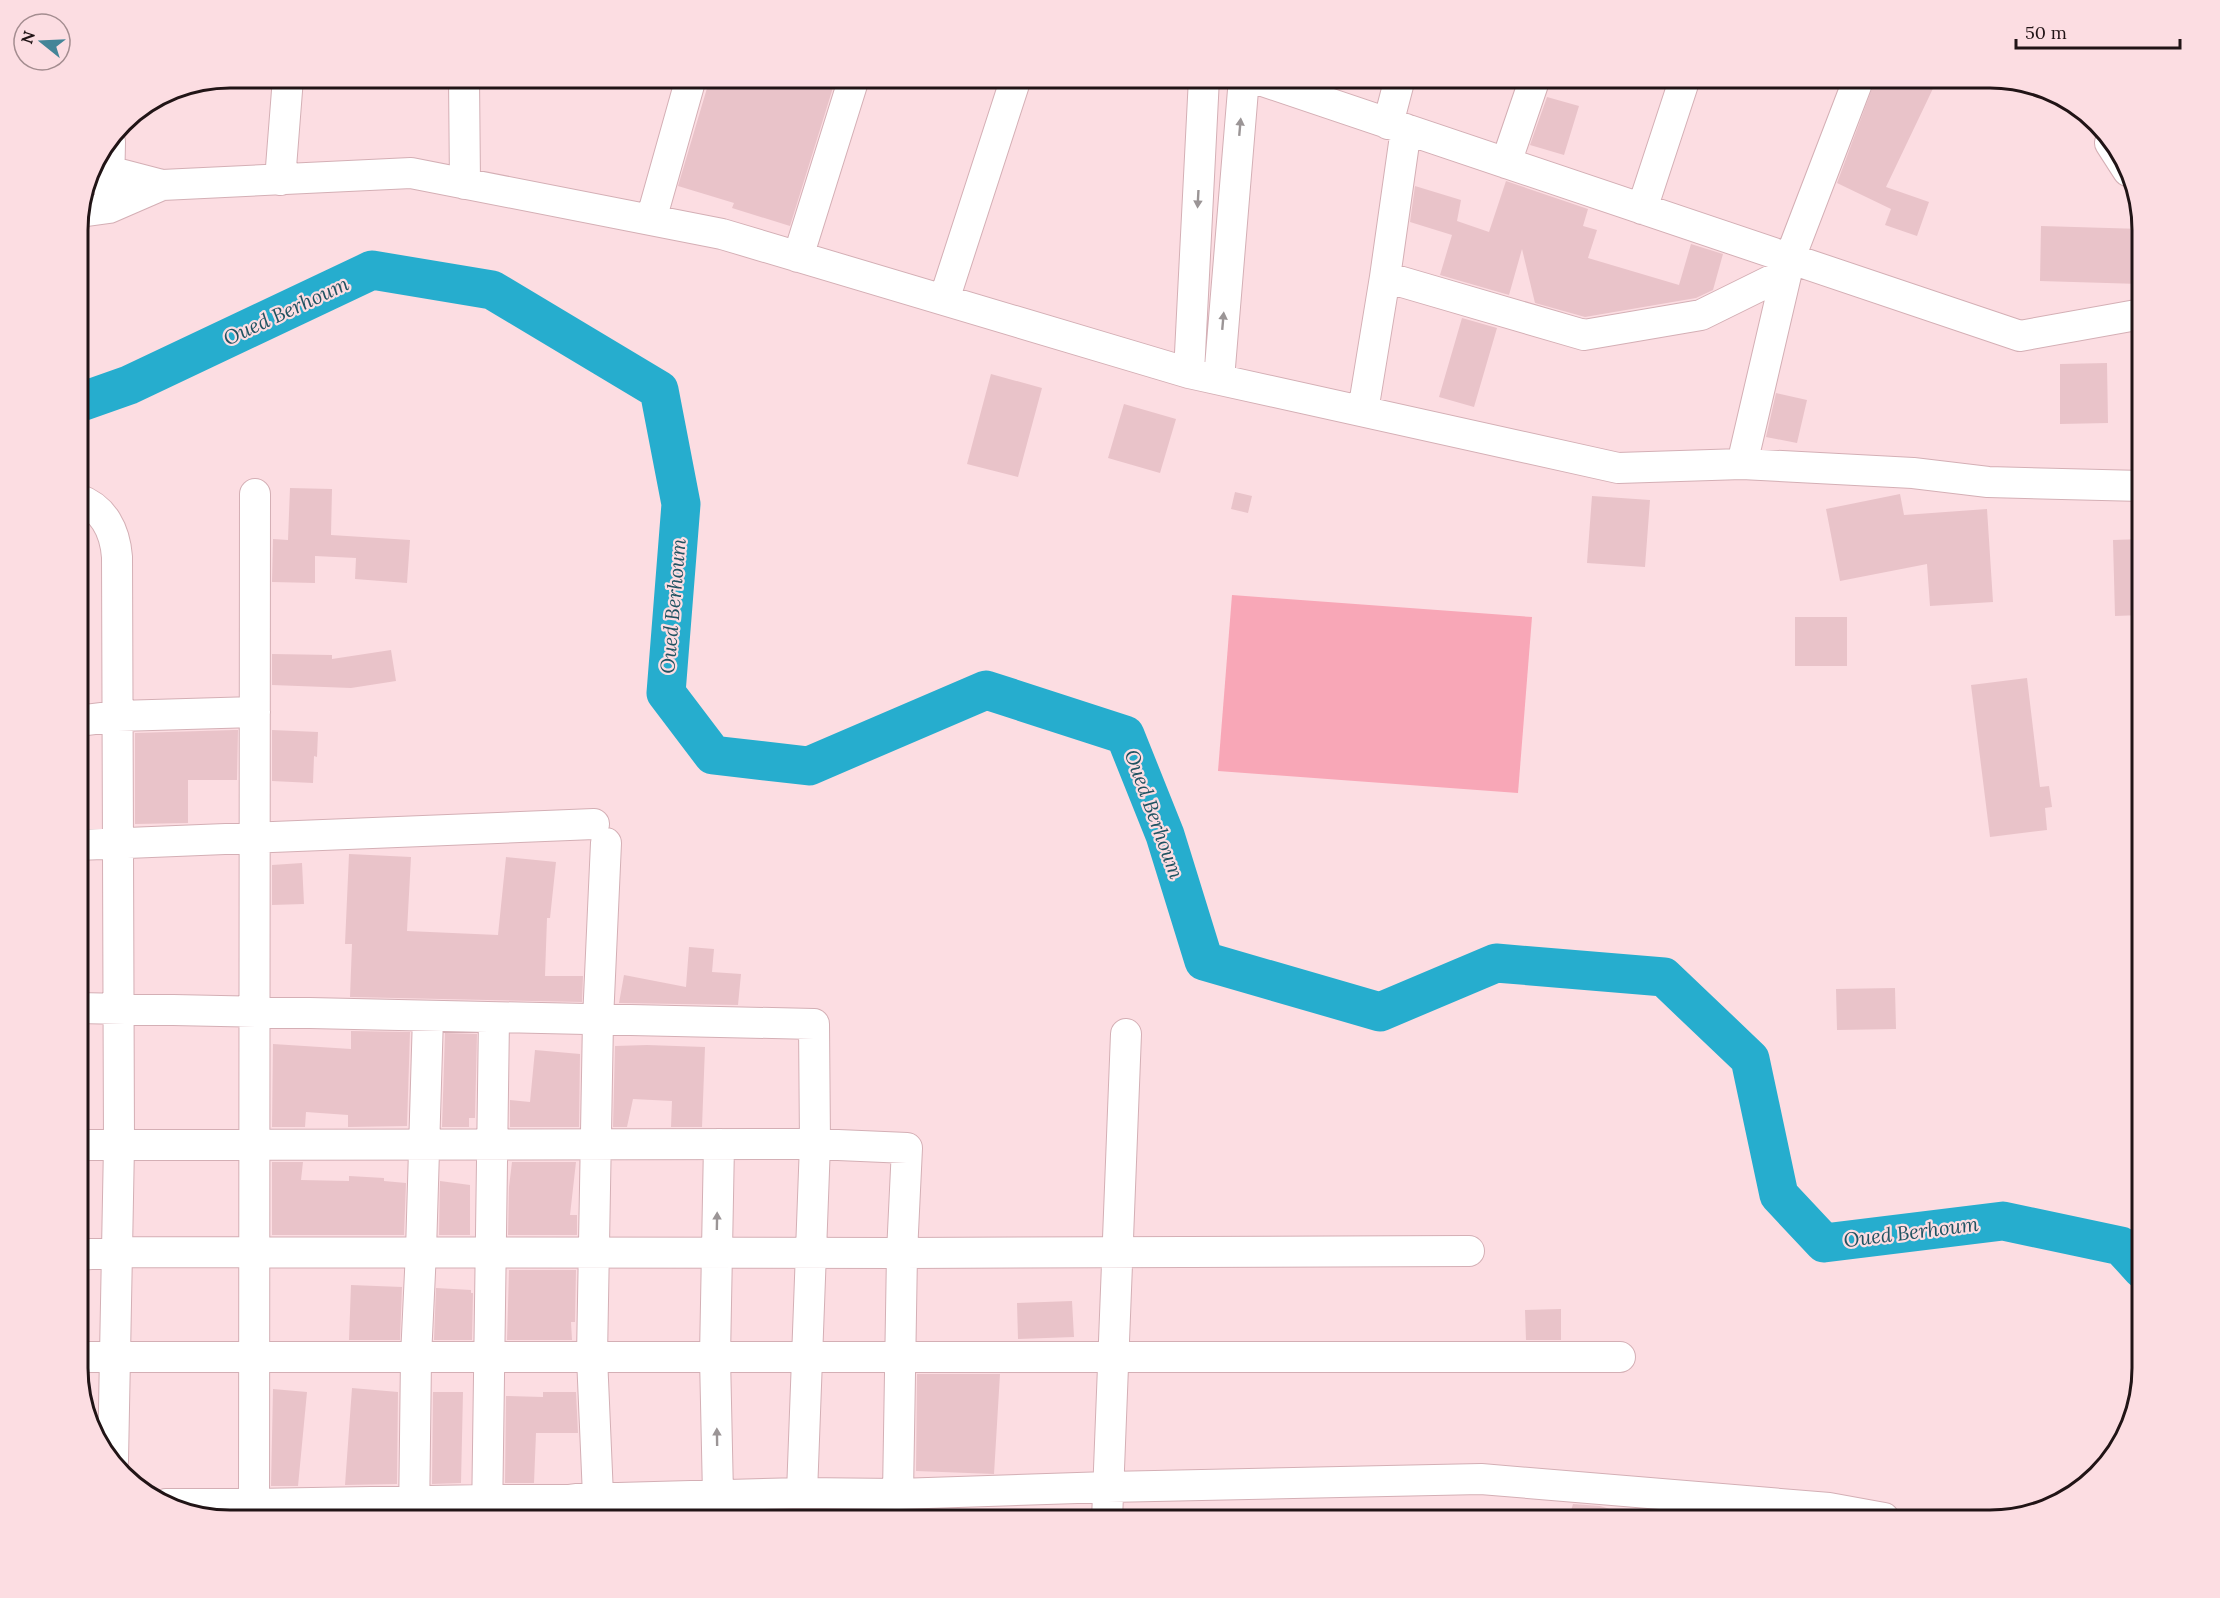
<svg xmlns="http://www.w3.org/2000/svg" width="2220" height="1598" viewBox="0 0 2220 1598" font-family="Lora,serif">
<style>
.built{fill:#fed0d8}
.green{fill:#f8a7b7}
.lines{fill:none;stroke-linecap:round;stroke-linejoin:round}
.river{stroke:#26adce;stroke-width:39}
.building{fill:#e9c3c9}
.minor-casing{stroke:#d4afb5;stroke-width:32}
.minor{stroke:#fff;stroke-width:30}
.oneway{fill:#9b9596}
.labels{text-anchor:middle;stroke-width:4.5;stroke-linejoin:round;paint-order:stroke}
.water-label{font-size:20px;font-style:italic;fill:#205362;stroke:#fcdde2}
.rim{fill:none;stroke:#211416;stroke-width:3}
</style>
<rect width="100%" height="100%" fill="#fcdde2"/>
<path class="built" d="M877,1508L875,1520H581V1515Z"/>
<path class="green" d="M1232,595L1532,617L1518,793L1218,771Z"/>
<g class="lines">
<path class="river" d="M78,403L129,385L372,270L492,290L659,390L681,504L666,693L713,755L809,766L986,690L1125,735L1165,835L1204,961L1380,1012L1496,963L1664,977L1750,1059L1779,1195L1824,1243L2003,1221L2121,1246L2142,1269"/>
</g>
<path class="building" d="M710,78H836L790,226L732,208L734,203L678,186Z
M1876,78H1938L1886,187L1929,202L1917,236L1885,225L1891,209L1837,183Z
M1547,97L1579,106L1564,155L1530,145Z
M1506,181L1588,209L1583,226L1597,230L1588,258L1679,285L1691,244L1723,254L1713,290L1696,298L1585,317L1535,303L1522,249L1509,295L1440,275L1452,235L1410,222L1415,186L1461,200L1457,221L1489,232Z
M2041,226L2142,229L2140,284L2040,281Z
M1462,318L1497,328L1474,407L1439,397Z
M2107,363L2108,423L2060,424V364Z
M991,374L1042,388L1018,477L967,464Z
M1776,393L1807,400L1797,443L1766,437Z
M1124,404L1176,419L1160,473L1108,458Z
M290,488L332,489L331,535L410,540L407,583L355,579L356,558L315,556V583L272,582L273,539L288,540Z
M1235,492L1252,496L1248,513L1231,509Z
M1900,494L1904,515L1987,509L1993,602L1930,606L1927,564L1840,581L1826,509Z
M1592,496L1650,500L1645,567L1587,563Z
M2142,539V615L2115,616L2113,540Z
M1795,617H1847V666H1795Z
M391,650L396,681L351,688L272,685V654L332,655V659Z
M2027,678L2040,787L2049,786L2052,807L2045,808L2047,830L1990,837L1971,685Z
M234,730H238L237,780H188V823L135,824V733Z
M272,730L318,732L317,757L314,756L313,783L272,781Z
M349,854L411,857L407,931L498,935L506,857L556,862L550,918H547L545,976H583L582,1002L350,997L352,944H345Z
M302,863L304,904L272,905V865Z
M689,947L714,949L712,972L741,974L738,1005L619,1003L624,975L686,987Z
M1895,988L1896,1029L1837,1030L1836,989Z
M351,1031L410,1032L407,1126L348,1127V1115L306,1112L305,1127H272L273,1044L351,1049Z
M445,1033L477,1034L475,1118H469V1127H442Z
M647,1045L705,1047L702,1127H671L672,1101L633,1099L627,1127H613L615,1046Z
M535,1050L580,1054L579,1127H510V1100L530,1102Z
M272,1162H303L301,1180L349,1181V1176L384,1178V1181L406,1183L404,1235H272Z
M512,1162H576L570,1215H577V1235H508L509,1187Z
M440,1181L470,1185V1235H439Z
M509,1270H576L575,1322H571L572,1340H507Z
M351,1285L402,1287L400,1340H349Z
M436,1288L471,1290V1293H473L472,1340H434Z
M1072,1301L1074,1337L1018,1339L1017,1303Z
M1561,1309V1340H1526L1525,1310Z
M917,1374H1000L994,1474L916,1471Z
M352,1388L398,1392L397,1484L345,1485Z
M273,1389L307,1392L298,1486H271Z
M433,1392H463L461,1483L432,1484Z
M543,1392H576L578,1433H536L534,1483H505L506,1396L543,1397Z
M1573,1504L1600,1506L1631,1515L1630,1520H1568Z"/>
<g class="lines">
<defs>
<path id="minor" d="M464,78L465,184
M1254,78L2020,336L2142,314
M1388,124L1400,78
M2110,143L2128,171
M1506,163L1535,78
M93,167L162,185
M280,180L288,78
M109,190L110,142
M1642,209L1685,78
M80,212L109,208L162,185L411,173L722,234L1189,373L1618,468L1742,464L1913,473L1988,482L2142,486
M651,220L691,78
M798,257L854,78
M1385,277L1584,335L1701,315L1786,273
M944,300L1016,78
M1189,373L1204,78
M1219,379L1244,78
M1363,411L1385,277L1406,129
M1742,464L1790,258L1859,78
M78,499C104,508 115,531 117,557L119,1145L113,1461
M78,721L118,716L255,712
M78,845L594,824
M78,1008L814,1024L815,1144L802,1493
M78,1145L815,1144L907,1148L902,1253L898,1494L895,1520
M78,1255L118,1252L902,1253L1469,1251
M78,1357H1620
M718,1495L715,1357L719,1144
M598,1496L592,1357L598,1020L606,843
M166,1504H254L487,1500H568L598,1496L618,1498L802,1493L898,1494L1108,1487L1481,1479L1829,1508L1884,1518L1883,1520
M254,1520L255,494
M414,1520L416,1357L421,1251L428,1016
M487,1520L494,1018
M1107,1520L1126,1034"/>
</defs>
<use href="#minor" class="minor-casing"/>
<use href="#minor" class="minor"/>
</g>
<defs><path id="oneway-solid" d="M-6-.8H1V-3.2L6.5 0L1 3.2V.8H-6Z" transform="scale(1.5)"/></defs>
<g class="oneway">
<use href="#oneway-solid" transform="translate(1240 127) rotate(-85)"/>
<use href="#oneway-solid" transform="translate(1198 199) rotate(93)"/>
<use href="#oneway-solid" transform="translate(1223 321) rotate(-85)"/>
<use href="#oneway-solid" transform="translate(717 1221) rotate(-89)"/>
<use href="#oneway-solid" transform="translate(717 1437) rotate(-91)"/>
</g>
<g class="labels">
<g class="water-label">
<text transform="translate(286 311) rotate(-25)" y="7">Oued Berhoum</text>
<text transform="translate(673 606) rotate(-85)" y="7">Oued Berhoum</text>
<text transform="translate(1154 814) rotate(70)" y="7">Oued Berhoum</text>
<text transform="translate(1911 1232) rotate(-7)" y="7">Oued Berhoum</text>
</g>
</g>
<path d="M0 0H2220V1598H0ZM230 88H1990A142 142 0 0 1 2132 230V1368A142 142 0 0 1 1990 1510H230A142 142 0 0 1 88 1368V230A142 142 0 0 1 230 88Z" fill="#fcdde2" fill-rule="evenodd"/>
<path class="rim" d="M230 88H1990A142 142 0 0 1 2132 230V1368A142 142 0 0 1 1990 1510H230A142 142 0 0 1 88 1368V230A142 142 0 0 1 230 88Z"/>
<g transform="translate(42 42) rotate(288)"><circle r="28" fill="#fcdde2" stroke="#a48d90" stroke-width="1.5"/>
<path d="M0-4.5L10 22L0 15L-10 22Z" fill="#448598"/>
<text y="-9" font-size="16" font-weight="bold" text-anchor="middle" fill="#211416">N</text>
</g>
<path d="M2016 39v9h164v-9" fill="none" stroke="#211416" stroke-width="3"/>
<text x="2025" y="39" font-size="18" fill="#211416" stroke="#fcdde2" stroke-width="4.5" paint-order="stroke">50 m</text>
</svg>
